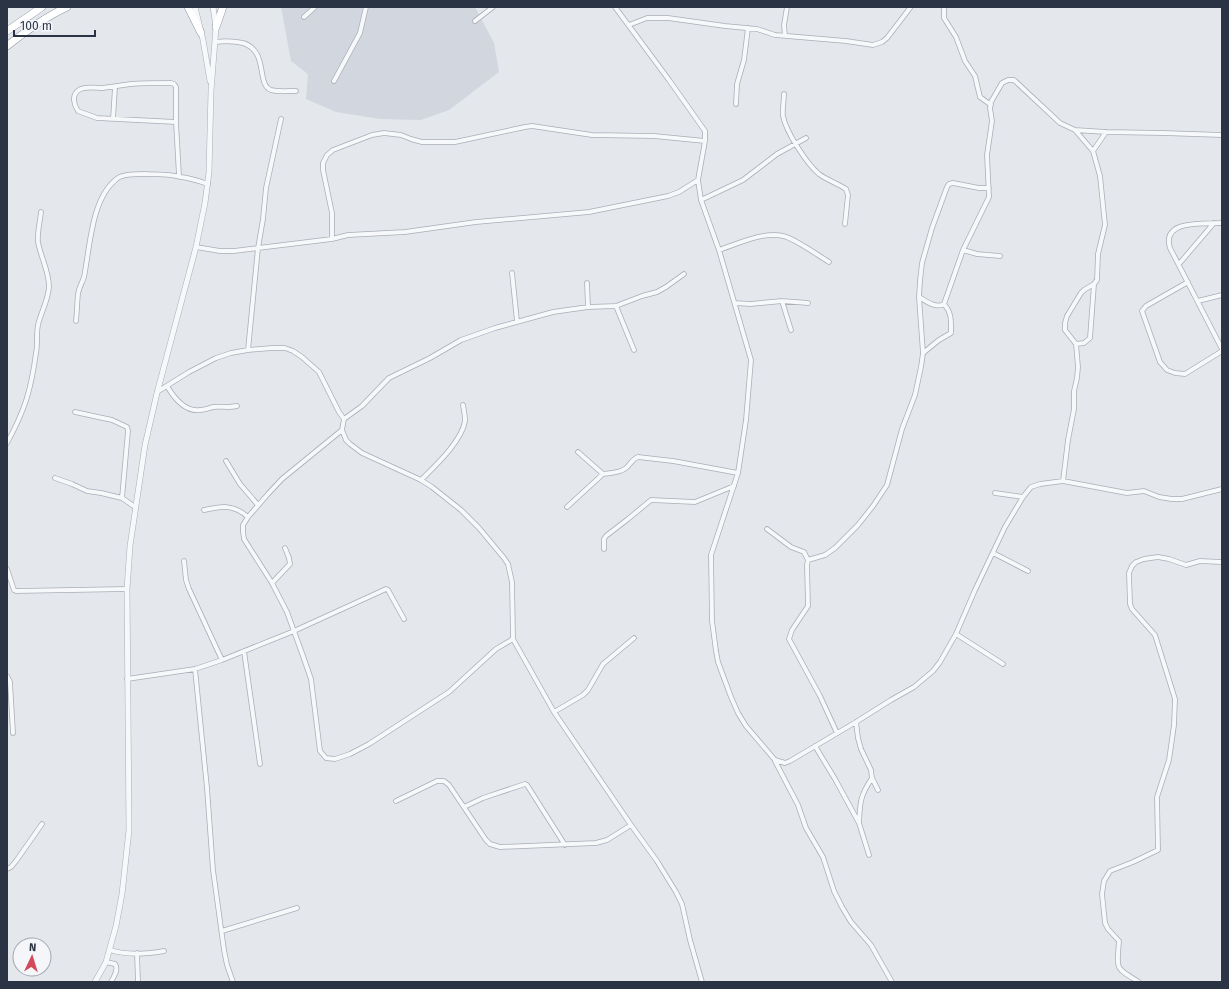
<svg xmlns="http://www.w3.org/2000/svg" width="1229" height="989" viewBox="0 0 1229 989" font-family="'Fira Sans',sans-serif">
<style>
.built{fill:#d2d6de}
.lines{fill:none;stroke-linecap:round;stroke-linejoin:round}
.minor-casing{stroke:#a9aeb7;stroke-width:5.5}
.tertiary-casing{stroke:#a9aeb7;stroke-width:6}
.trunk-casing{stroke:#8b94a3;stroke-width:8}
.minor{stroke:#f7f8fa;stroke-width:4}
.tertiary{stroke:#f7f8fa;stroke-width:5}
.trunk{stroke:#fff;stroke-width:7}
</style>
<rect width="100%" height="100%" fill="#e4e7ec"/>
<path class="built" d="M281,7H475L494,43L499,72L449,110L421,120L380,119L336,112L306,99L308,74L291,61Z"/>
<g class="lines">
<defs>
<path id="minor" d="M944,7V18L956,37L965,61L975,76L980,97L991,105
M304,17L315,7
M475,21L493,7
M629,25L647,18H668L725,26L757,29L775,35L846,41L873,45L882,42L887,38L910,8
M785,36L784,25L787,7
M215,42C224,41 234,41 243,43C269,51 256,85 271,90C278,92 288,91 296,91
M334,81L360,33L366,7
M784,94C784,101 782,109 783,116C786,132 807,164 819,174C827,180 837,183 846,189L848,195L845,224
M736,104L737,84L744,60L748,28
M113,119L115,87
M176,122V87L174,84L171,83C158,83 144,83 131,84C122,85 113,87 103,88C96,88 85,86 79,90C71,95 74,105 78,111L97,118L176,122L179,176
M1075,130L1093,151L1100,176L1105,225L1098,254L1097,280L1094,284L1090,338L1084,343L1076,344
M1093,151L1106,132
M698,180L701,200L719,250L751,360L746,420L738,473L711,555L712,621L716,651L718,662L731,697L738,713L746,726L775,760L785,763L790,761L856,722L891,700L914,687L933,671L940,662L956,634L975,590L1005,527L1023,497L1031,487L1040,484L1063,481L1127,493L1144,491L1159,497L1172,499H1182L1222,489
M701,200L743,180L777,154L806,138
M1222,223C1205,224 1161,219 1170,248L1222,349
M332,239V213L323,170V163L327,155L333,150L372,135L384,133L401,135L411,139L422,142H455L525,127L532,126L592,135L654,136L705,141
M196,247L220,251H234L332,239L348,235L405,232L476,222L589,212L668,196L679,192L698,180L705,141V131L669,80L615,7
M719,250C737,244 764,231 783,236C794,238 819,256 829,262
M963,250L977,254L1000,256
M1179,264L1214,223
M512,273L517,321
M1188,282L1146,306L1142,311L1160,362L1167,370L1175,373L1185,374L1222,351
M587,283L588,307
M919,297C926,301 936,309 944,304L963,250L989,197L987,155L992,121L990,108L991,102L1002,83L1008,80H1014L1060,123L1075,130L1106,132L1163,133L1222,135
M782,301L791,330
M1198,301L1222,295
M735,303L750,304L782,301L808,303
M616,306L634,350
M76,321C77,312 77,303 78,294C79,288 82,283 84,277C90,248 91,197 118,178C126,172 170,174 181,177C190,178 199,181 208,184
M248,350L258,248L263,219L266,188L281,119
M923,353L939,340L951,333C951,321 952,313 944,304
M167,386C174,398 185,412 200,410C205,410 209,408 213,407C221,406 229,408 237,406
M157,392L189,372L216,358L231,353L248,350L272,348H285L293,351L302,357L319,372L339,412L344,419L342,430L346,440L350,444L362,453L421,480L432,487L461,510L479,528L504,558L508,564L512,582L513,639L554,712L631,825L657,861L676,892L682,904L690,940L702,982
M75,412L112,420L127,427L128,431L122,498L135,507
M344,419L362,406L389,378L430,358L461,340L495,328L553,312L588,307L616,306L642,296L657,292L666,287L684,274
M342,430L282,479L268,494L248,517L243,525V532L244,539L272,583L287,612L303,656L311,679L320,751L326,758L335,759L350,754L369,744L449,692L496,649L513,639
M7,443C25,410 31,390 36,353C38,344 36,335 38,325C41,312 48,301 49,287C49,271 41,258 38,242C37,233 40,222 41,212
M578,452L603,474C611,473 620,473 626,468C631,464 632,459 638,457L673,461L738,473
M226,461L240,484L258,505
M55,478L72,484L87,491L101,493L122,498
M421,480C435,466 462,441 465,421C465,416 464,410 463,405
M1063,481L1068,440L1074,409V391L1077,378L1078,367L1076,344L1065,330V323L1067,316L1081,293L1084,290L1094,284
M995,493L1023,497
M567,507L603,474
M204,510C222,506 233,504 248,517
M767,529L791,547L804,552L808,560L807,565L808,606L792,630L789,639L820,696L837,733
M604,549V539L606,536L628,519L651,500L695,502L734,486
M993,553L1028,571
M808,560L825,555L835,548L858,525L873,506L887,485L902,429L915,395L921,367L923,353L919,297L920,281L922,263L932,228L947,187L949,184L953,183L979,188H989
M184,561L186,580L189,589L222,660
M7,569L14,590L16,591L127,589
M272,583L290,564L289,558L285,548
M956,634L1003,664
M244,651L260,764
M195,669L207,788L213,870L224,950L227,965L233,982
M7,676L10,682L13,733
M127,679L195,669L222,660L294,631L386,589L388,590L404,619
M554,712L583,695L588,690L603,664L634,638
M856,722L858,738L861,749L871,770L872,778L878,790
M815,746L835,779L859,823L869,855
M775,761L798,805L806,828L823,857L834,891L842,907L851,922L871,945L892,982
M396,801L437,781H444L449,785L486,840L490,844L500,847L596,843L607,840L631,825
M464,807L483,798L525,784L527,785L565,845
M859,823C860,802 860,796 872,778
M7,869L11,867L16,861L42,824
M222,931L297,908
M110,950C126,955 147,954 164,951
M137,953L138,982
M106,962L115,964C119,969 114,977 111,982
M1139,982C1114,967 1117,970 1119,941L1108,929L1105,923L1102,894L1104,881L1110,871L1133,862L1158,850L1157,797L1169,760L1174,725L1175,699L1155,635L1132,609L1130,604L1129,573L1132,566L1136,562L1144,559L1158,557L1169,559L1186,565L1200,561L1222,562"/>
<path id="tertiary" d="M195,7L203,40L210,81
M95,982L106,962L116,926L122,894L129,830L127,589L130,546L145,445L157,393L196,247L205,203L209,172L211,91L216,27L213,7"/>
<path id="trunk" d="M188,7L201,33
M216,27L223,7
M7,31L42,7
M7,46C26,31 45,17 67,7"/>
</defs>
<use href="#minor" class="minor-casing"/>
<use href="#tertiary" class="tertiary-casing"/>
<use href="#trunk" class="trunk-casing"/>
<use href="#minor" class="minor"/>
<use href="#tertiary" class="tertiary"/>
<use href="#trunk" class="trunk"/>
</g>
<rect width="1229" height="989" fill="none" stroke="#2b3445" stroke-width="16"/>
<g transform="translate(32 957) rotate(4)"><circle r="19" fill="#f4f6f9" stroke="#a4a8b1"/>
<path d="M0-3L7 15L0 10L-7 15Z" fill="#d1495b"/>
<text y="-6" font-size="11" font-weight="bold" text-anchor="middle" fill="#2b3445">N</text>
</g>
<path d="M14 30v6h81v-6" fill="none" stroke="#2b3445" stroke-width="2"/>
<text x="20" y="30" font-size="12" fill="#2b3445" stroke="#f4f6f9" stroke-width="3" paint-order="stroke">100 m</text>
</svg>
